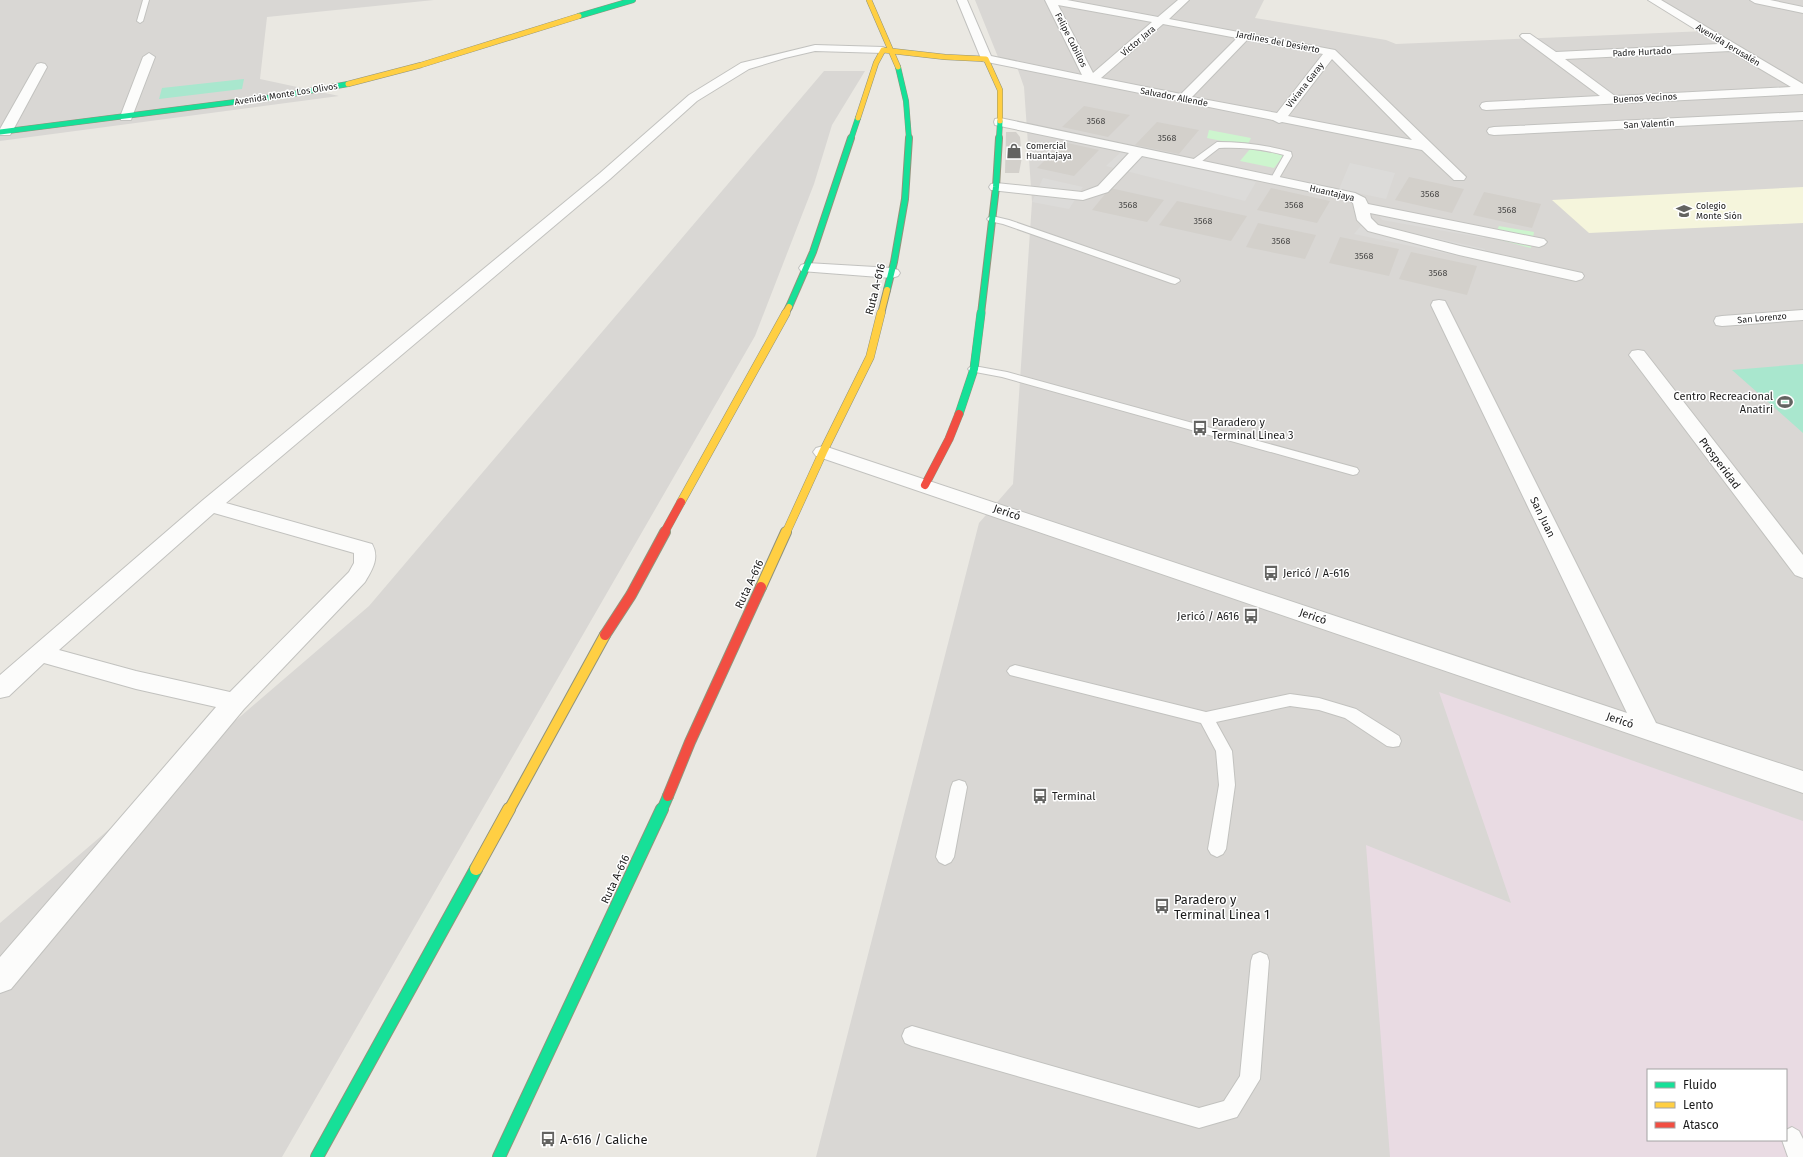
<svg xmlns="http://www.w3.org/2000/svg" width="1803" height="1157" viewBox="0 0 1803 1157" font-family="'Fira Sans',sans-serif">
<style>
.residential{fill:#d9d7d4;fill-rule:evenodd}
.industrial{fill:#e9dbe3;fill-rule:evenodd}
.education{fill:#f5f5dc}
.park{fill:#cdf5ce}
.pitch{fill:#a9e7ce}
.parking{fill:#dcdbd9}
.building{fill:#d3d0cb}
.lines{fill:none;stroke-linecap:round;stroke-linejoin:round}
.lane-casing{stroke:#c2c2bf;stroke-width:2}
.street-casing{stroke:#c2c2bf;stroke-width:2}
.fast-far4-casing{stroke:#91937b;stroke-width:6}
.fast-far3-casing{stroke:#91937b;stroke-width:8}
.fast-far2-casing{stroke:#91937b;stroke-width:9}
.fast-far1-casing{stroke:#91937b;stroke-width:12}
.fast-casing{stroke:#91937b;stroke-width:14}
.slow-far4-casing{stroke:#91937b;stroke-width:6}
.slow-far3-casing{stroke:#91937b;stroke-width:8}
.slow-far2-casing{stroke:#91937b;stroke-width:9}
.slow-far1-casing{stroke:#91937b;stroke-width:12}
.slow-casing{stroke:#91937b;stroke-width:14}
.jam-far1-casing{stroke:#91937b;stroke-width:9}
.jam-casing{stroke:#91937b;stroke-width:12}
.lane{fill:#fcfcfb;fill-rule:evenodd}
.street{fill:#fcfcfb;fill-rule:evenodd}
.fast-far4{stroke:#16e098;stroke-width:5}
.fast-far3{stroke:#16e098;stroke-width:6}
.fast-far2{stroke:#16e098;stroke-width:8}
.fast-far1{stroke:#16e098;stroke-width:10}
.fast{stroke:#16e098;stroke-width:12}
.slow-far4{stroke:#ffcf43;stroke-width:5}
.slow-far3{stroke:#ffcf43;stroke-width:6}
.slow-far2{stroke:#ffcf43;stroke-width:8}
.slow-far1{stroke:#ffcf43;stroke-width:10}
.slow{stroke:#ffcf43;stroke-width:12}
.jam-far1{stroke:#f24e42;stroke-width:8}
.jam{stroke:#f24e42;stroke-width:10}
.labels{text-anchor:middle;stroke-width:3;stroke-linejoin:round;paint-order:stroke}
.far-street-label{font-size:9px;fill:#1b1b1b;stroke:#fff}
.number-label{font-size:9px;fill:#4a4948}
.far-poi-label{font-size:9px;fill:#1b1b1b;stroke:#fff;text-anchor:start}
.street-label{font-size:11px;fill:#1b1b1b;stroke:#fff}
.poi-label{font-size:11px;fill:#1b1b1b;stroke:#fff;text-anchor:start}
.near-poi-label{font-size:13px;fill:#1b1b1b;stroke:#fff;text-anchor:start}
</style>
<rect width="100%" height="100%" fill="#eae8e2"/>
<path class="residential" d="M0,0H434L267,17L260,79L339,96L0,141Z
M975,0H1264L1255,18L1386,40L1396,44L1706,31L1654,0H1803V1157H816L979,523L1013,484L1032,202L1024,87L1017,67L1000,62ZM1648,1070H1786V1140H1648Z
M824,71H865L832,125L814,184L755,336L282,1157H0V923L369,606Z"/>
<path class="industrial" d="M1439,692L1803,821V1157H1390L1366,845L1511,903ZM1648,1070H1786V1140H1648Z"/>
<path class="education" d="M1803,187V223L1589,233L1552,200Z"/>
<path class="park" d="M1209,130L1251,138L1247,146L1207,138Z
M1250,149L1284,155L1274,168L1240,161Z
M1499,226L1534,232L1531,248L1493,238Z"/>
<path class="pitch" d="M244,79L242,89L159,99L162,88Z
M1803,364V433L1732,370Z"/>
<path class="parking" d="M1121,152L1256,182L1245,201L1106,166Z
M1350,163L1395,173L1386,199L1339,189Z
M1043,178L1083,187L1069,209L1032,202Z
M1372,205L1489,228L1484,238L1382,220Z
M1364,222L1485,249L1481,261L1354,234Z"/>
<path class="building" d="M1084,106L1130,115L1108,137L1062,127Z
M1157,122L1199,130L1179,154L1135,145Z
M1006,132H1016L1020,137L1022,157L1019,173H1005Z
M1063,142L1099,150L1074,176L1037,168Z
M1409,177L1464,189L1452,213L1395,200Z
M1110,188L1164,200L1147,222L1092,210Z
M1271,188L1330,201L1317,223L1257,210Z
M1484,192L1541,204L1532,228L1473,215Z
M1177,201L1247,216L1231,241L1159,225Z
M1258,223L1316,235L1305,259L1246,247Z
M1340,237L1399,249L1389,276L1329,263Z
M1411,252L1477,266L1467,295L1399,279Z"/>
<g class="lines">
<defs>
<path id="lane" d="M143,0H149L143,21L140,23L137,21Z
M1217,142C1242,142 1267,145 1291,152L1292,156L1278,180L1274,183L1270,180L1284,155C1263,149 1240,147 1219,148L1197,165H1191L1190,163L1191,161Z
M992,216L1009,220L1179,279L1180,281L1175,284L1171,283L1003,224L989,221L987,219L989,217Z
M974,366L1007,372L1357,468L1359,471L1357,474L1353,475L1002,377L970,371L968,369L970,367Z
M1015,665L1206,712L1290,694L1319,698L1356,709L1399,736L1401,741L1399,746L1393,747L1387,746L1345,718L1319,710L1290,706L1216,722L1232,751L1235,785L1226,849L1223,854L1217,857L1211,854L1208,849L1219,785L1216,751L1201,723L1010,675L1007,671L1010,667Z
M959,780L965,782L967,787L954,857L951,862L945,865L939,862L936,857L951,787L953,782Z
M1260,952L1267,955L1269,961L1260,1079L1237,1117L1199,1128L912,1046L905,1043L902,1036L905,1029L912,1026L1199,1108L1224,1101L1240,1076L1251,961L1253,955Z
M1792,1127L1799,1131L1803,1139V1157H1788L1782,1140H1786V1130Z"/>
<path id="street" d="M957,0H967L991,56L1082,75L1045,0H1067L1158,17L1178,0H1189L1169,19L1335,50L1466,177L1464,180H1454L1422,150L1282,122L1279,123L1273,120L982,61ZM1058,5L1152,22L1093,73ZM1163,24L1237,38L1181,94L1101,78ZM1247,40L1323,54L1277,113L1192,97ZM1332,59L1412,140L1288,116Z
M1648,0H1661L1803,84V94L1486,110L1482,109L1480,106L1482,103L1486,102L1600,96L1522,38L1520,36L1522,34H1530L1556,52L1719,44ZM1730,51L1791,87L1615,96L1565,59Z
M1750,0H1770L1803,7V13L1755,3Z
M815,45L883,47L889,50L883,53L815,51L785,58L749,69L697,101L610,179L226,503L372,544C380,558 372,570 365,582L244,709L11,989L0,993V957L216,707L136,689L44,663L9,696L0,698V675L203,500L600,173L689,95L741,63ZM214,513L354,553V563L349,572L230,692L136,671L59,650Z
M149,53L155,57L132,117L131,120H121L120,117L143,57Z
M41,63L45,64L47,67L12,132L10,135H0V129L35,67L37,64Z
M1803,112V120L1494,135L1489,134L1487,131L1489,128L1494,127Z
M1000,118L1355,193L1365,198L1368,204L1544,239L1547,242L1544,245L1539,247L1370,213L1371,218L1378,225L1460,246L1582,273L1584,276L1582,279L1576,281L1459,255L1368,231L1357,220L1353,203L1350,200L1142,156L1108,192L1083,200L991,190L989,187L991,184L996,183L1082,192L1098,186L1129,153L995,125L994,122L995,119Z
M807,263L892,268L898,270L900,273L898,276L892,278L801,271L799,268L801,265Z
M1439,300L1445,301L1656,723L1803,771V793L816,456L813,452L816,448L823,446L830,448L1627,713L1431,305L1433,301Z
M1803,310V320L1722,326L1716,325L1714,321L1716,317L1722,316Z
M1638,350L1644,351L1803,555V578L1795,575L1632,359L1629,355L1632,351Z"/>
<path id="fast-far4" d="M579,16L633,0
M898,67L906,101L909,139
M0,132L281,96L348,84
M851,139L858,118
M999,139L1000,121"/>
<path id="fast-far3" d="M887,290L894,262L905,199L909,138
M789,307L813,252L851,138
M981,314L996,187L999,138"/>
<path id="fast-far2" d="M959,414L974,369L981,313"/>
<path id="fast-far1" d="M662,810L668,796"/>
<path id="fast" d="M317,1157L476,869
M499,1157L662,809"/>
<path id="slow-far4" d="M869,0L898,67
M348,84L421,65L579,16
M858,118L876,63L883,50L945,57L986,59L1000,90V121"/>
<path id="slow-far3" d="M785,314L789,307
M881,314L887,290"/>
<path id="slow-far2" d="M681,502L786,313
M786,533L823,452L870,357L881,313"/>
<path id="slow-far1" d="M761,587L786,532
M509,810L605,635"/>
<path id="slow" d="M476,869L509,809"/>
<path id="jam-far1" d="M925,485L949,439L959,414
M664,533L681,502"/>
<path id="jam" d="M605,635L631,595L665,532
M668,796L690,742L761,587"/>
</defs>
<use href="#lane" class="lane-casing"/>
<use href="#street" class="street-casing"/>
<use href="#fast-far4" class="fast-far4-casing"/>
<use href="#fast-far3" class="fast-far3-casing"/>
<use href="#fast-far2" class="fast-far2-casing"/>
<use href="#fast-far1" class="fast-far1-casing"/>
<use href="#fast" class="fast-casing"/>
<use href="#slow-far4" class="slow-far4-casing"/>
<use href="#slow-far3" class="slow-far3-casing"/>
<use href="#slow-far2" class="slow-far2-casing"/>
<use href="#slow-far1" class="slow-far1-casing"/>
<use href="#slow" class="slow-casing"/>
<use href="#jam-far1" class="jam-far1-casing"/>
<use href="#jam" class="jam-casing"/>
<use href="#lane" class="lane"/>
<use href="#street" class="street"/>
<use href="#fast-far4" class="fast-far4"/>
<use href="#fast-far3" class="fast-far3"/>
<use href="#fast-far2" class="fast-far2"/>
<use href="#fast-far1" class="fast-far1"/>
<use href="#fast" class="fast"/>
<use href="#slow-far4" class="slow-far4"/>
<use href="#slow-far3" class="slow-far3"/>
<use href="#slow-far2" class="slow-far2"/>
<use href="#slow-far1" class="slow-far1"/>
<use href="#slow" class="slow"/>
<use href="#jam-far1" class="jam-far1"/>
<use href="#jam" class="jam"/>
</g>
<defs>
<symbol id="shop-bare" viewBox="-9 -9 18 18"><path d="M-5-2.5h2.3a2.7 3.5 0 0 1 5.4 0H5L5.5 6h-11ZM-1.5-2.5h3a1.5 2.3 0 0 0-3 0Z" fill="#636361" stroke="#fff" stroke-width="2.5" paint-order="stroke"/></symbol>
<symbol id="school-bare" viewBox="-9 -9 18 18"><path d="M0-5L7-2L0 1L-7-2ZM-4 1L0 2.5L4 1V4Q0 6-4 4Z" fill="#636361" stroke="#fff" stroke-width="2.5" paint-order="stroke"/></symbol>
<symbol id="stadium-bare" viewBox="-9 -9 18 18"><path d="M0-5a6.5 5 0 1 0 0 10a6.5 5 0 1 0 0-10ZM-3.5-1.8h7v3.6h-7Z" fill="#636361" stroke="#fff" stroke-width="2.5" paint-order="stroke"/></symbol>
<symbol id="bus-bare" viewBox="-9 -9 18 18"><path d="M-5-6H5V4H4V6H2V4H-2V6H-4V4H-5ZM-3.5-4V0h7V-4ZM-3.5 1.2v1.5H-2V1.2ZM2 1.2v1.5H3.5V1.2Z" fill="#636361" stroke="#fff" stroke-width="2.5" paint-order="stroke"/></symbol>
</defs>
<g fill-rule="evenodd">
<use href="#shop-bare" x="1003" y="140" width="22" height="22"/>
<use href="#school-bare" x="1673" y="200" width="22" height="22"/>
<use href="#stadium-bare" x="1774" y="391" width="22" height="22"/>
<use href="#bus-bare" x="1189" y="417" width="22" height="22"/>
<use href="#bus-bare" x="1260" y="562" width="22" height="22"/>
<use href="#bus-bare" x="1240" y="605" width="22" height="22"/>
<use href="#bus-bare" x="1029" y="785" width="22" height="22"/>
<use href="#bus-bare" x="1151" y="895" width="22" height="22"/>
<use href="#bus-bare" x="537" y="1128" width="22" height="22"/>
</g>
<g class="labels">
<g class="far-street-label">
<text transform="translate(1071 40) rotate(63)" y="3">Felipe Cubillos</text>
<text transform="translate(1138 41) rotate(-40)" y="3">Víctor Jara</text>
<text transform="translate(1278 42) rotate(11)" y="3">Jardines del Desierto</text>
<text transform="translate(1728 45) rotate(31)" y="3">Avenida Jerusalén</text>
<text transform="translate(1642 52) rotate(-3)" y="3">Padre Hurtado</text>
<text transform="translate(1305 85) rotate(-52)" y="3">Viviana Garay</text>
<text transform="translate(286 94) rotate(-9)" y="3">Avenida Monte Los Olivos</text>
<text transform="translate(1174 97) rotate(11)" y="3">Salvador Allende</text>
<text transform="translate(1645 98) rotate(-3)" y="3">Buenos Vecinos</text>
<text transform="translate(1649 124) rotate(-3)" y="3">San Valentín</text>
<text transform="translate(1332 193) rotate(13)" y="3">Huantajaya</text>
<text transform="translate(1762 318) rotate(-5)" y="3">San Lorenzo</text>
</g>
<g class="number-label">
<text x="1096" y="124">3568</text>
<text x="1167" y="141">3568</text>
<text x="1430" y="197">3568</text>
<text x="1128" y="208">3568</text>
<text x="1294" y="208">3568</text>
<text x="1507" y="213">3568</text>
<text x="1203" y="224">3568</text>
<text x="1281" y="244">3568</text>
<text x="1364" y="259">3568</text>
<text x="1438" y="276">3568</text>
</g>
<g class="far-poi-label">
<text x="1026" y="149">Comercial<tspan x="1026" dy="10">Huantajaya</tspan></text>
<text x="1696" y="209">Colegio<tspan x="1696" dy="10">Monte Sión</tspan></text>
</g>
<g class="street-label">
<text transform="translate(875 289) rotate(-76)" y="4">Ruta A-616</text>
<text transform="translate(1720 463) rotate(53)" y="4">Prosperidad</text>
<text transform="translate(1007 512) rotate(19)" y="4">Jericó</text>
<text transform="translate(1543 517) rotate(64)" y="4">San Juan</text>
<text transform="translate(749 584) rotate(-65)" y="4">Ruta A-616</text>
<text transform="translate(1313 616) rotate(19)" y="4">Jericó</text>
<text transform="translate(1620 720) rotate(19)" y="4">Jericó</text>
<text transform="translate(615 879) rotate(-65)" y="4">Ruta A-616</text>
</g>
<g class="poi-label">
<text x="1773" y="400" text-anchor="end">Centro Recreacional<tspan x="1773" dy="13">Anatiri</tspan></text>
<text x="1212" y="426">Paradero y<tspan x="1212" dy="13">Terminal Linea 3</tspan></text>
<text x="1283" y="577">Jericó / A-616</text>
<text x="1239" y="620" text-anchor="end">Jericó / A616</text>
<text x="1052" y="800">Terminal</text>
</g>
<g class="near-poi-label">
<text x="1174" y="904">Paradero y<tspan x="1174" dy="15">Terminal Linea 1</tspan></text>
<text x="560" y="1144">A-616 / Caliche</text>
</g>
</g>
<rect x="1647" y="1069" width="140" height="72" fill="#ffffff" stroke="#a4a4a4"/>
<rect x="1655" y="1082" width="20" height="6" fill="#16e098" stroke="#a4a4a4"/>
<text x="1683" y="1089" font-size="12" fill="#1b1b1b">Fluido</text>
<rect x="1655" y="1102" width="20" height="6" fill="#ffcf43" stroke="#a4a4a4"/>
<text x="1683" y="1109" font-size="12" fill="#1b1b1b">Lento</text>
<rect x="1655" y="1122" width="20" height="6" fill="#f24e42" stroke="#a4a4a4"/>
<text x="1683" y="1129" font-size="12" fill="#1b1b1b">Atasco</text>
</svg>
